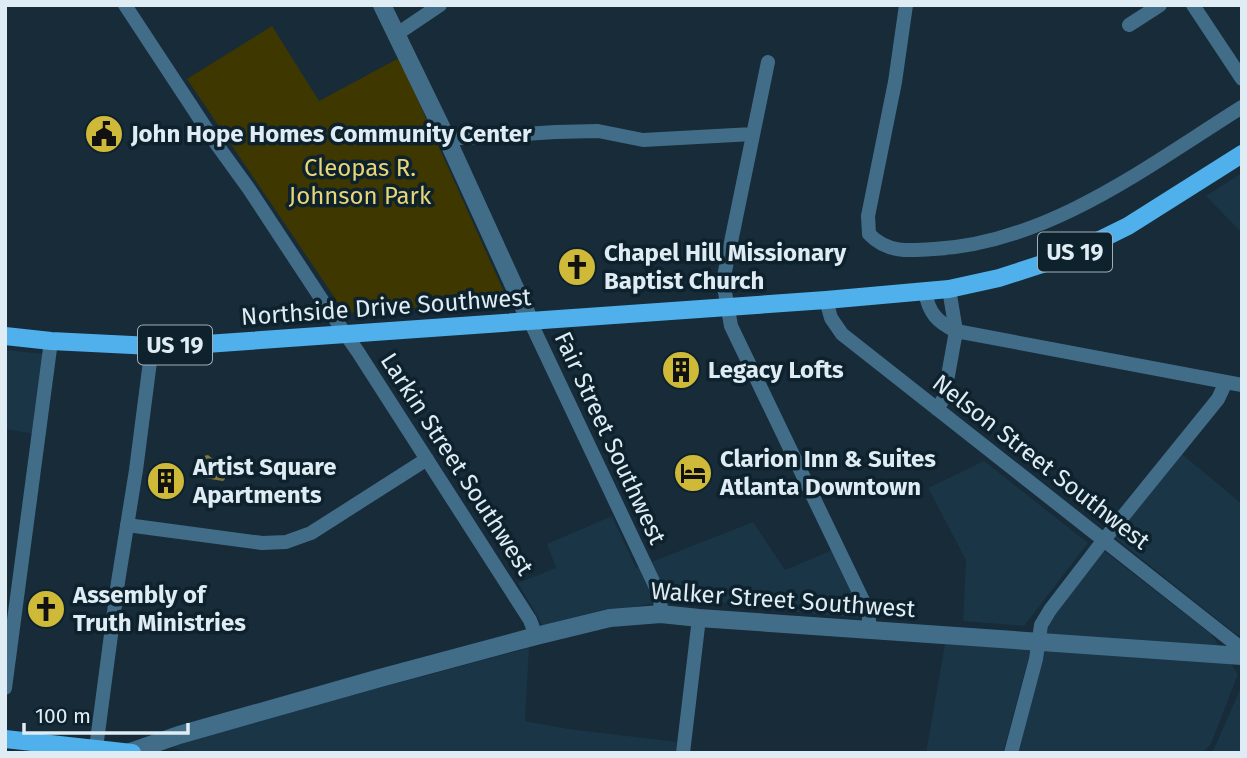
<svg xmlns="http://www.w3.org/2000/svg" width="1247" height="758" viewBox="0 0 1247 758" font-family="'Fira Sans',sans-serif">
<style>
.built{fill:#1a3546}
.green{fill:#3f3700}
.water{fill:#837837}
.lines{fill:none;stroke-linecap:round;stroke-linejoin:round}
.minor{stroke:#426d89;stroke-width:14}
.tertiary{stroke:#426d89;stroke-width:18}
.primary{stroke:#4fb0eb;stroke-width:18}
.labels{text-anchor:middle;stroke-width:7;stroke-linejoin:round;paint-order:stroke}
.shield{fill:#0e222e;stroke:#a0afb9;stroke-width:2}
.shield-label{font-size:23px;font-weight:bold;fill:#dfecf4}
.poi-label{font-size:24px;font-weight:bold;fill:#dfecf4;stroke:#0e222e;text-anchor:start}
.park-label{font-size:24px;fill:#e7d678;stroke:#0e222e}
.street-label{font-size:24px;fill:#dfecf4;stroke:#0e222e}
</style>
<rect width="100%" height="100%" fill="#172b38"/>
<path class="built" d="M1242,173V233L1206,196Z
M5,350L45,354L35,434L5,429Z
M1182,454L1242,504V635H1237L1114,537Z
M984,461L1088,543L1024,626L963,621L966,560L928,488Z
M612,516L636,568L753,522L785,570L835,549L864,615L858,618L766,609L683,597L543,626L518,583L556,568L547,544Z
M1103,550L1211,634L1238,674L1211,744L1202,753H1016L1050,620Z
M945,644L1031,649L1003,753H926Z
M529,648L525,721L569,729L677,742L676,753H187L166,745Z
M1242,685V753H1210L1214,749Z"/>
<path class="green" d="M272,26L319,101L399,58L508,301L345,313L187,79Z"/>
<path class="water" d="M208,455L214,460L213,468L220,469L225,479L223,481L204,478V477L200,476L201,468H205V466L203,465L204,456Z"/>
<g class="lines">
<path class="minor" d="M125,5L215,142L249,189L326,306L358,352L530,620L536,636
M906,5L895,82L868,216L869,234C887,253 909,251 934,249C1048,243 1148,166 1242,107
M1193,5L1242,79
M1129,25L1160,5
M397,34L440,5
M768,62L723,281L731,326L869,613V630
M447,139L556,132L598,131L643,140L753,134
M925,292C929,313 937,322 956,331L1242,385
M826,300L831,318L842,334L1242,649
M530,321L660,596L661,614
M937,409L944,398L956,331L949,289
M127,525L262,543L286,542L311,533L427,459
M5,688L51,341
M96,748L118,582L136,470L152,346
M683,753L699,618
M1011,753L1036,659L1041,625L1050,610L1103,541L1218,399L1226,382"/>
<path class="tertiary" d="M382,5L447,139L530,321
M130,752L179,735L380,678L536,636L610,618L661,614L699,618L1242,656"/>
<path class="primary" d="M5,336L51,341L152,346L206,344L826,300L949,289L999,278L1067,256L1128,226L1242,154
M5,739L132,753"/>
</g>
<defs>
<symbol id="civic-disc" viewBox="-11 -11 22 22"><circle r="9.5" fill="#ceb938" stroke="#0e222e"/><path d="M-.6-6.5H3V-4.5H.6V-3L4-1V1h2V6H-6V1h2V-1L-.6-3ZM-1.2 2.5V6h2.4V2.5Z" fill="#111"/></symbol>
<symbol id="church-disc" viewBox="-11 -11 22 22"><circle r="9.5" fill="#ceb938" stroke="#0e222e"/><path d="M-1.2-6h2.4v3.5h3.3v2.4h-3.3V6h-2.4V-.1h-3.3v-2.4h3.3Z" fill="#111"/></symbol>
<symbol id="building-disc" viewBox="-11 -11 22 22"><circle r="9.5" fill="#ceb938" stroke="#0e222e"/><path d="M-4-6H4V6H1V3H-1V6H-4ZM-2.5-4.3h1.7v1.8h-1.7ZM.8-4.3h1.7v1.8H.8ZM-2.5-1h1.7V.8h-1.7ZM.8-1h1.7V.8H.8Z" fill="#111"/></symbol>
<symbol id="hotel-disc" viewBox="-11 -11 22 22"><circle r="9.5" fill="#ceb938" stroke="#0e222e"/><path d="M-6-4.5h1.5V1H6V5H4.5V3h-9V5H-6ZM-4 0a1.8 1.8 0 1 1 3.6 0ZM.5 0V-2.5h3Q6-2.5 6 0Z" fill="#111"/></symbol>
</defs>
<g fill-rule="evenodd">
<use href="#civic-disc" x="82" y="112" width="44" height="44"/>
<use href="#church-disc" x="555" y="245" width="44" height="44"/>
<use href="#building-disc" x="659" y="348" width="44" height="44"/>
<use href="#hotel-disc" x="671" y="451" width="44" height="44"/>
<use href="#building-disc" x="144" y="459" width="44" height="44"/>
<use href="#church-disc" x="24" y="587" width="44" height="44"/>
</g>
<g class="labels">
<g class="shield">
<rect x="1038" y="232.5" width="74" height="39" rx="5"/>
<rect x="138" y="325.5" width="74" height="39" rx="5"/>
</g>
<g class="shield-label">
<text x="1075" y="260">US 19</text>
<text x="175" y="353">US 19</text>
</g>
<g class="poi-label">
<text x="131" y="142">John Hope Homes Community Center</text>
<text x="604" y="261">Chapel Hill Missionary<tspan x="604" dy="28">Baptist Church</tspan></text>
<text x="708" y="378">Legacy Lofts</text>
<text x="720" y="467">Clarion Inn &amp; Suites<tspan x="720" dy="28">Atlanta Downtown</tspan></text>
<text x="193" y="475">Artist Square<tspan x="193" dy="28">Apartments</tspan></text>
<text x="73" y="603">Assembly of<tspan x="73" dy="28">Truth Ministries</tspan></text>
</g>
<g class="park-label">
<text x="360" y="176">Cleopas R.<tspan x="360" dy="28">Johnson Park</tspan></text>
</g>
<g class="street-label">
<text transform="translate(386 307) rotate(-4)" y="8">Northside Drive Southwest</text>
<text transform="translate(610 438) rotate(65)" y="8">Fair Street Southwest</text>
<text transform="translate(1041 462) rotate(38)" y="8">Nelson Street Southwest</text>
<text transform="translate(457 464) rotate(57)" y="8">Larkin Street Southwest</text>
<text transform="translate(783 600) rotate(4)" y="8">Walker Street Southwest</text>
</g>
</g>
<rect width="1247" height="758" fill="none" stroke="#dfecf4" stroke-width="14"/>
<path d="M24 723v10h164v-10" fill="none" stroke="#dfecf4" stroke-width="3.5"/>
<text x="35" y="723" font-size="21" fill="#dfecf4" stroke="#0e222e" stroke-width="5" paint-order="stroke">100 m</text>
</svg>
